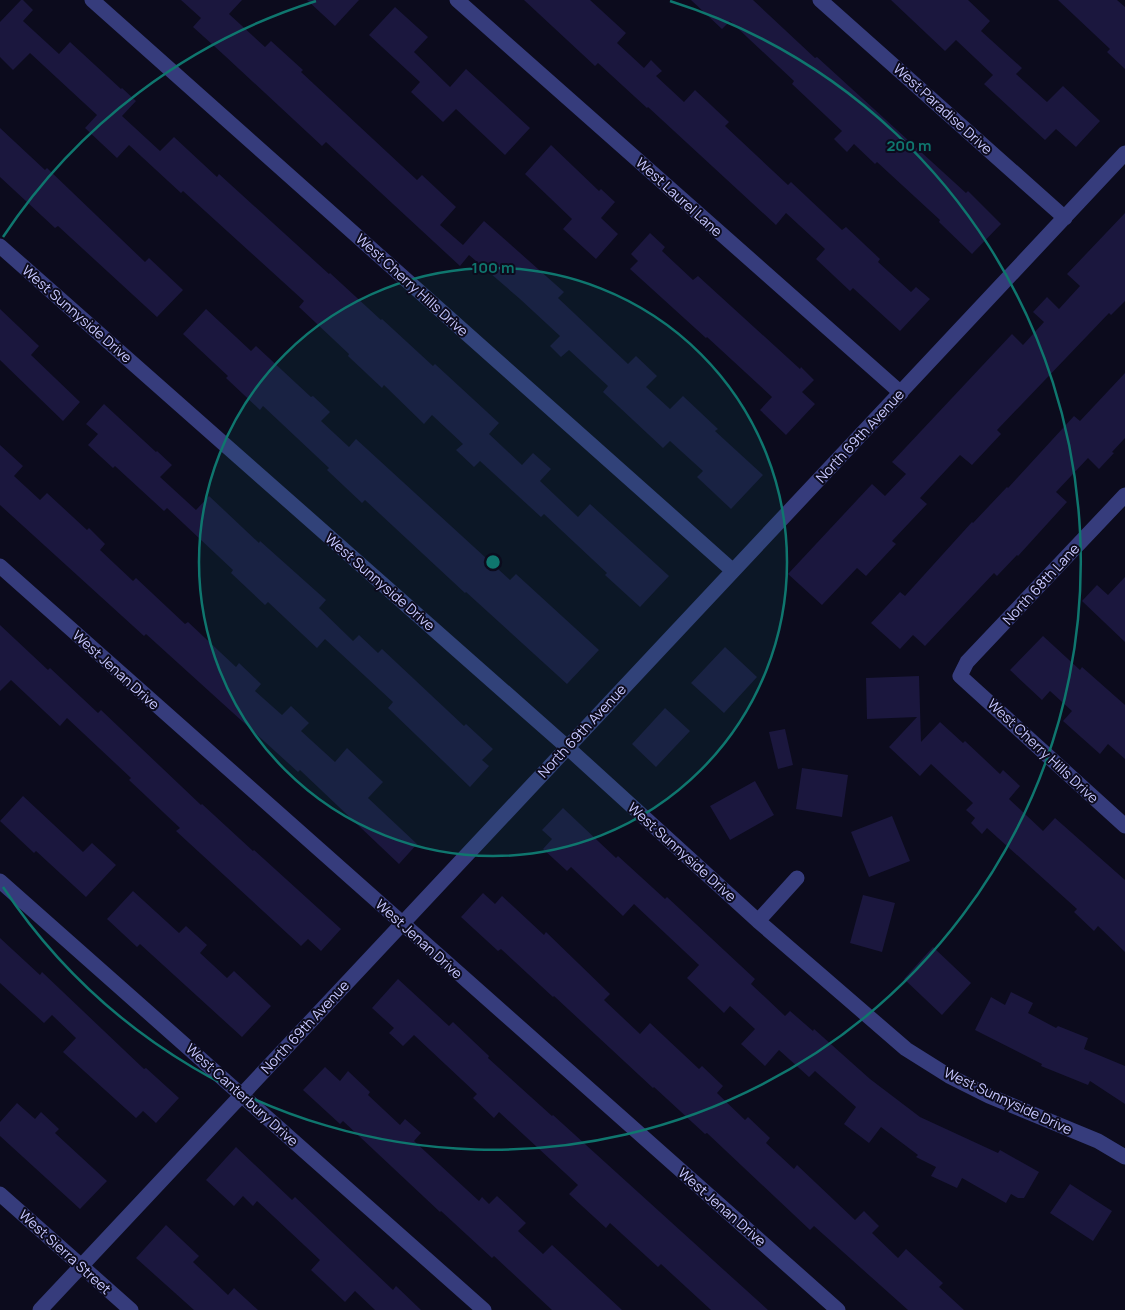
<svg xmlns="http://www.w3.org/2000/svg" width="1125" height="1310" viewBox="0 0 1125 1310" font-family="Manrope,sans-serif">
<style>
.building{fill:#1b173e}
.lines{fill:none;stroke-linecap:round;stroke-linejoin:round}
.street{stroke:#363c7c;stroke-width:15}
.ring{fill:none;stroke:#0f766e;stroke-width:2.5}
.labels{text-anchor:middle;stroke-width:4;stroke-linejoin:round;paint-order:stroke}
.street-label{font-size:14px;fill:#c7c7ff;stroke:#0c0b1d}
.centre{fill:#0f766e;stroke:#0c0b1d;stroke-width:2.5}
.ring-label{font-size:15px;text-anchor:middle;font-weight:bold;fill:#0f766e;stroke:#0c0b1d;stroke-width:4;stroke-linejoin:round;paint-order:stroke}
</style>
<rect width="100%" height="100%" fill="#0c0b1d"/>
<path class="building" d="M21,0H23L33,10L23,21L59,54L70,42L121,89L122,88L136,101L122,116L160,151L174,137L217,177L219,174L329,274L330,273L381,320L382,319L433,366L435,364L499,423L489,434L522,465L533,453L551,469L540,481L578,517L590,504L669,576L640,607L605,575L607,573L544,514L541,517L480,461L474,467L456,450L463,444L432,415L424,424L384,385L382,388L348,356L349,354L299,307L304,301L183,191L181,193L129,145L117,158L85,128L97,115L30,53L13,70L0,57V22Z
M181,0H242L229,14L265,47L271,41L303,70L301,72L417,180L422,175L456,207L440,225L463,245L484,221L564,292L558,298L628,364L636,356L657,376L646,387L670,409L683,396L718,429L715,431L763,475L731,509L697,477L703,471L670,441L663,448L603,392L608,386L569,350L561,357L550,346L560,336L520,299L469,255L460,266L326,142L322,146L224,55L193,27L201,18Z
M307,0H359L335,26Z
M524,0H590L626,33L617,43L644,68L651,60L662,71L656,76L684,102L695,90L729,122L725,126L788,185L791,182L842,230L846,227L880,259L878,262L911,292L916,287L930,299L900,331L853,288L850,291L816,259L825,249L786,213L776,225L648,107L647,108L598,63L595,66Z
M691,0H753L815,58L817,57L966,193L968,191L1001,224L972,254L939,222L940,220L877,162L875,164L854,144L847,152L834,139L842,131L792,84L794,81L730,21L722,29Z
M891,0H968L990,21L981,31L1022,68L1016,74L1047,102L1063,86L1100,121L1076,147L1056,129L1045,140L984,84L993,75L956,40L945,51Z
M1058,0H1117L1125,7V69L1107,52L1110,49Z
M395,7L428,37L414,52L450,87L466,69L530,128L505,155L456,109L443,122L411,92L420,82L369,35Z
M0,128L45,170L47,168L145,262L149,258L183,290L157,317L58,226L55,228L0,177Z
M551,145L599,191L601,189L615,202L601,218L618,234L596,259L563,229L572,219L525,174Z
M1125,213V301L1111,315L1109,313L997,430L1001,434L972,465L960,455L920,498L927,504L892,541L896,544L866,576L857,568L822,605L788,574L872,484L885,496L906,474L892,462L1012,334L1023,345L1044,322L1033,312L1047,297L1059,309L1080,286L1067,274Z
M650,233L665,247L662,251L693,280L698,276L800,369L801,367L814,380L802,392L815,404L786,435L760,410L772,397L707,337L706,338L630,269L638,261L631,254Z
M0,309L39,346L31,355L80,402L63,421L0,360Z
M206,309L251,351L256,346L311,397L313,396L330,412L321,421L349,447L356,439L510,580L516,574L599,650L567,684L466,592L465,593L365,500L362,503L327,470L329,468L263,406L260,410L226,378L228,376L183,334Z
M1125,373V438L1112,452L1114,453L1099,469L1088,458L1056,492L1067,502L1018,556L1017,555L997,576L994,573L925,646L913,635L900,649L871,623L900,592L905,596L972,522L973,523L1007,487L1008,488L1074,416L1080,421Z
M104,404L156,452L157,451L172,465L160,477L196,510L209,496L259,543L260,541L326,600L319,608L353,641L359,635L378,653L382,649L464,726L466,724L493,749L482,760L489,766L470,787L388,708L393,702L325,639L317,648L268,602L265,605L231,573L233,570L167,508L164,511L115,466L113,468L88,445L98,434L86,424Z
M0,445L23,466L14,476L40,500L47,493L87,530L89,528L105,544L100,550L133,581L136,578L185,624L188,622L236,667L239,663L261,684L255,691L282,715L291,706L309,723L301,731L335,762L347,748L383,782L368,798L417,844L399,864L300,770L298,772L146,634L144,636L0,505Z
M1125,577V642L1082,601L1097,585L1108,595Z
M0,625L48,670L50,668L98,713L101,710L201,805L202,804L253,851L254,850L341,929L321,951L308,939L301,946L176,831L180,828L129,780L131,778L67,718L60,726L11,680L0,691Z
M1043,636L1080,670L1082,667L1125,705V759L1108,744L1100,754L1063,721L1072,711L1050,691L1042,700L1010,670Z
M725,647L757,677L724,713L691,683Z
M919,676L921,742L940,722L963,743L965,741L1000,774L1003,770L1020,786L1009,799L1043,831L1055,818L1125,880V952L1098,926L1094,931L1074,912L1077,909L987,828L982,834L971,823L975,818L966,810L973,803L931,764L920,776L889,747L917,717L867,719L866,678Z
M665,708L690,731L656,767L632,744Z
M785,729L793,765L778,769L769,732Z
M802,768L848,775L842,817L796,809Z
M755,781L774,815L730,840L710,806Z
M23,796L83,852L92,843L116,865L86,897L36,851L34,853L0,821Z
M563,808L616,858L618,856L665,899L667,897L755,979L751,984L785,1016L790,1011L813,1031L814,1029L870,1079L920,1117L998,1153L1000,1150L1039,1172L1024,1198H1018L1011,1194L1006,1203L962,1178L957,1188L931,1176L936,1167L916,1157L918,1155L881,1127L869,1143L844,1124L856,1107L815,1071L809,1077L779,1050L765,1066L741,1044L755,1029L730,1006L724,1013L687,978L699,965L634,904L623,916L571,867L567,871L543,849L552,839L542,830Z
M892,816L910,861L869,877L851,832Z
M133,891L179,933L186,926L207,945L200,953L227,978L234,971L271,1006L242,1037L140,944L137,947L107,919Z
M483,893L495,904L502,896L544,935L546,932L610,994L604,1000L640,1034L650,1023L699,1069L702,1066L723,1086L717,1093L745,1120L748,1117L770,1138L766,1143L794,1169L797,1165L855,1220L864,1211L879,1226L872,1233L898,1258L906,1249L943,1283L939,1287L964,1310H908L814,1226L810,1230L707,1133L705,1134L654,1087L653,1088L554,996L553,997L501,949L498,951L461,917Z
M863,895L895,903L882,952L850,943Z
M0,938L40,975L42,972L144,1069L146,1068L179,1098L156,1123L143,1111L136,1118L63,1052L76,1038L52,1015L44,1023L0,983Z
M933,947L971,983L942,1015L904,979Z
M398,979L449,1026L453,1022L489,1056L488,1058L552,1116L553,1115L768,1310H711L661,1264L658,1267L610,1223L606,1228L569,1194L578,1185L499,1112L494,1118L473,1098L477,1094L414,1035L403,1046L389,1033L394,1028L372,1008Z
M1011,992L1033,1003L1028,1013L1056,1028L1058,1026L1088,1038L1084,1049L1125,1066V1104L1090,1081L1088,1085L1041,1066L1042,1064L975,1030L991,997L1005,1005Z
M325,1067L340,1081L348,1071L370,1092L368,1095L400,1125L405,1119L421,1133L414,1141L479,1201L482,1197L489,1204L497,1196L526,1223L518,1231L543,1254L552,1245L622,1310H552L494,1256L492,1258L441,1211L440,1212L343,1121L340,1124L303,1090Z
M17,1103L35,1119L41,1112L59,1129L55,1133L107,1181L80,1209L0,1136V1122Z
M236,1147L292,1200L295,1197L393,1290L396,1286L421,1310H375L355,1291L345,1302L311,1270L320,1260L257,1201L253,1206L243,1196L234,1206L206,1180Z
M1070,1184L1112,1211L1093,1241L1050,1213Z
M166,1225L199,1256L193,1262L228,1295L234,1288L258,1310H194L136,1258Z"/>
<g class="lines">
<path class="street" d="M92,0L732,570
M457,0L901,393
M820,0L1065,218
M0,246L567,747L758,921L906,1049L949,1076L989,1096L1098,1141L1125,1157
M1125,495L967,662L960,676L1125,826
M0,566L838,1310
M0,881L484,1310
M758,921L797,878
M0,1194L131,1310
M40,1310L1125,153"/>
</g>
<circle cx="493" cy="562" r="294" fill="#0f766e" fill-opacity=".12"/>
<g class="ring">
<circle cx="493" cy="562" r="294"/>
<path d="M3 237A588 588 0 0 1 316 1M670 1A588 588 0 1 1 3 887"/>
</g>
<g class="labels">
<g class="street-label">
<text transform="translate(943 109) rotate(42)" y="5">West Paradise Drive</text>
<text transform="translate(679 197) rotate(42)" y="5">West Laurel Lane</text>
<text transform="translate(412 285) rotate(42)" y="5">West Cherry Hills Drive</text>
<text transform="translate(77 314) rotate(41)" y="5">West Sunnyside Drive</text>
<text transform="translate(860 436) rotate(-47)" y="5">North 69th Avenue</text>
<text transform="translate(380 582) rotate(41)" y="5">West Sunnyside Drive</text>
<text transform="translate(1041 584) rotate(-47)" y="5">North 68th Lane</text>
<text transform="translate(116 670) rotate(42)" y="5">West Jenan Drive</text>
<text transform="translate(582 731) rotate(-47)" y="5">North 69th Avenue</text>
<text transform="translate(1043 751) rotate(43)" y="5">West Cherry Hills Drive</text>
<text transform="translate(682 852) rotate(42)" y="5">West Sunnyside Drive</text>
<text transform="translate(419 939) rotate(42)" y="5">West Jenan Drive</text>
<text transform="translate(305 1027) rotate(-47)" y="5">North 69th Avenue</text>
<text transform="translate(242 1095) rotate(42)" y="5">West Canterbury Drive</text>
<text transform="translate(1008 1101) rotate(25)" y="5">West Sunnyside Drive</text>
<text transform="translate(722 1207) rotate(41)" y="5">West Jenan Drive</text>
<text transform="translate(65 1252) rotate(42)" y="5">West Sierra Street</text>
</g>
</g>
<circle cx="493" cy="562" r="8" class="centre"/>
<g class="ring-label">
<text x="909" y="151">200 m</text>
<text x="493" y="273">100 m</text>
</g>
</svg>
